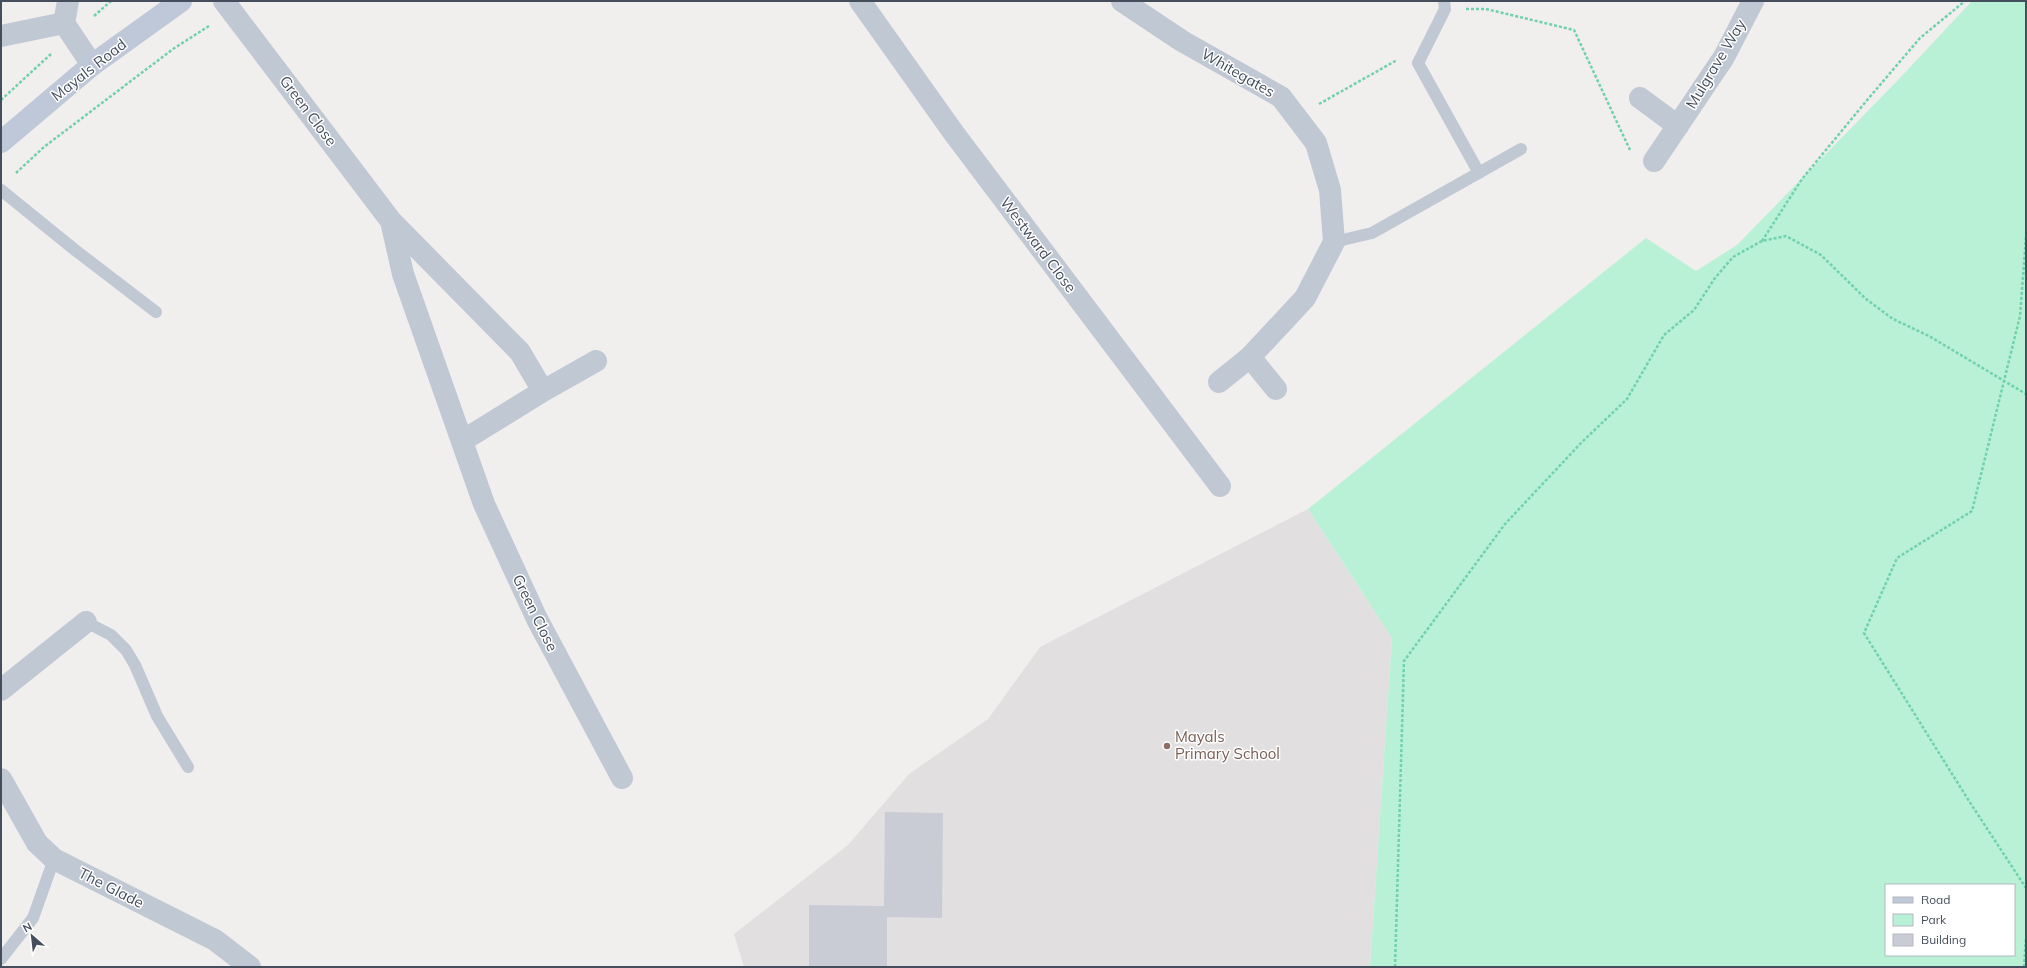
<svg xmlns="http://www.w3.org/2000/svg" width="2027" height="968" viewBox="0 0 2027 968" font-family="Mulish,sans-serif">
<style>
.education{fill:#e2dfe0}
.green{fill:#b9f1d6;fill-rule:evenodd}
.building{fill:#c9ccd4}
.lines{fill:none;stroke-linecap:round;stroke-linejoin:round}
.path{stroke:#6fd1ae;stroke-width:2.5;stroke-dasharray:3 2;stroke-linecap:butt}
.lane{stroke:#c0c8d4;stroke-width:12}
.street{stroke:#c0c8d4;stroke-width:22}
.secondary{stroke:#bfc8d8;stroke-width:22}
.education-dot{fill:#8d6e63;stroke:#fff;stroke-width:1.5}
.labels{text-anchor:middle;stroke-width:3;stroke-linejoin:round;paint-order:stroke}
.street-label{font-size:15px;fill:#454e5c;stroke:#fff}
.education-label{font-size:15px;fill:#785e54;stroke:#fff;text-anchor:start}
</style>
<rect width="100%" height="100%" fill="#f1eeee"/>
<path class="education" d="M1308,509L1392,638L1370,967H744L734,934L848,845L909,774L988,719L1040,647Z"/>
<path class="green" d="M1972,1H2026V967H1370L1392,638L1308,509L1646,238L1696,271L1737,245L1898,80ZM1886,885H2014V955H1886Z"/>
<path class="building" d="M885,812L943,813L942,918L887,917V967H809V905L884,906Z"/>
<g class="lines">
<path class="path" d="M1466,9H1486L1574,30L1630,150
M94,16L111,1
M1,100L51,54
M1319,104L1397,60
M16,173L44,147L173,49L209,26
M2026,237L2020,316L1972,511L1897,558L1864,633L1969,801L2026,888
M1762,241L1802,179L1868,99L1920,38L1965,1
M1395,967L1404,661L1505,524L1581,443L1627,399L1664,335L1694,310L1715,278L1733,257L1762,241L1786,236L1821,255L1866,299L1893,319L1929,336L2026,394
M2024,967L2026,937"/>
<path class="lane" d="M1444,1L1445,9L1418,63L1479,173
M1,190L75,250L156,312
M1334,242L1372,233L1521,149
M86,622L111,635L126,650L135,665L157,716L188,767
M1,959L33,918L54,859"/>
<path class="street" d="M68,1L64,23L92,65
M224,1L391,221L403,274L484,504L537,619L622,778
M860,1L953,132L1220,486
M1122,1L1182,41L1281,97L1316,143L1330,190L1334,242L1305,298L1250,357L1219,382
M1,36L64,23
M1640,98L1678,126
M1654,161L1724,57L1753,1
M392,222L520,352L543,391
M1250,357L1276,389
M462,441L543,391L596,361
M1,690L86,622
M1,779L37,843L54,859L215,940L250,967"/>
<path class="secondary" d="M1,142L92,65L181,1"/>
</g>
<circle class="education-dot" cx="1167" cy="746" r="4"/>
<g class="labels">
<g class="street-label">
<text transform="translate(1716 64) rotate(-59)" y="5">Mulgrave Way</text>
<text transform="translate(89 70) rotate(-38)" y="5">Mayals Road</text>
<text transform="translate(1238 73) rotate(30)" y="5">Whitegates</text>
<text transform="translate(308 111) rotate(53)" y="5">Green Close</text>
<text transform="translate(1038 245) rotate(53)" y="5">Westward Close</text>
<text transform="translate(535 613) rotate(64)" y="5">Green Close</text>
<text transform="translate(111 888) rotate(27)" y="5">The Glade</text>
</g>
<g class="education-label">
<text x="1175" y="742">Mayals<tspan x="1175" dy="17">Primary School</tspan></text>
</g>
</g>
<rect width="2027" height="968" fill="none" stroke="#454e5c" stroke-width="4"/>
<rect x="1885" y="884" width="130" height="72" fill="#ffffff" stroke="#b5b8be"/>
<rect x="1893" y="897" width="20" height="6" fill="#bfc8d8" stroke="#b5b8be"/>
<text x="1921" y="904" font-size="12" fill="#454e5c">Road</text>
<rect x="1893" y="914" width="20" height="12" fill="#b9f1d6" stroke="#b5b8be"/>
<text x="1921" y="924" font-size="12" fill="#454e5c">Park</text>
<rect x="1893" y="934" width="20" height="12" fill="#c9ccd4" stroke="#b5b8be"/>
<text x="1921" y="944" font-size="12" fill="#454e5c">Building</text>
<g transform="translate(32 936) rotate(332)" stroke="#ffffff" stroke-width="3" paint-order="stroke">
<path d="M0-3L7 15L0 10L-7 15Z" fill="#454e5c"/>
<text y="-6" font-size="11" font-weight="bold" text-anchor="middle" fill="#454e5c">N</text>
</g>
</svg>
